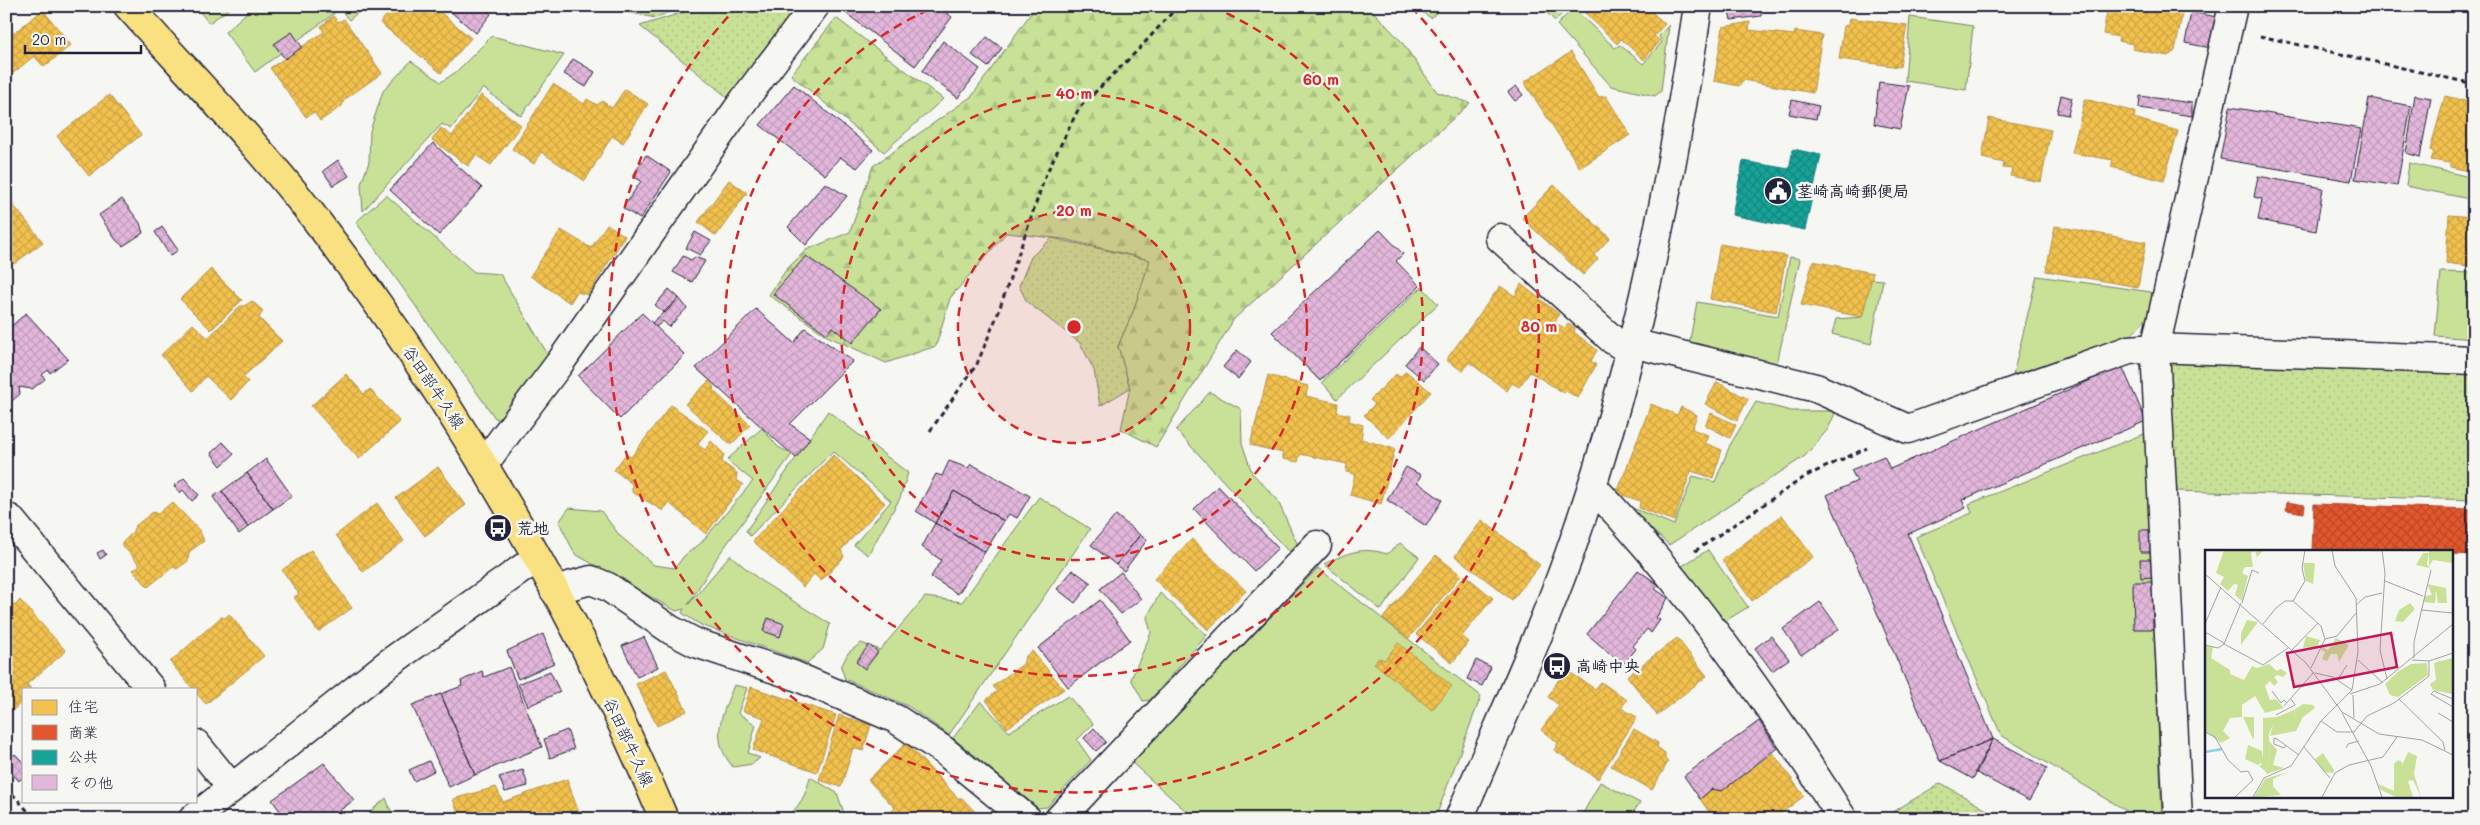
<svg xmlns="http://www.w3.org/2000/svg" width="2480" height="825" viewBox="0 0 2480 825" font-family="Mali,'Klee One',sans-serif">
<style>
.grass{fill:url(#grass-dots);stroke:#758269}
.forest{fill:url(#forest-firs);stroke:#758269}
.green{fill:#c8e197;stroke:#758269}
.homes{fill:url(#homes-cross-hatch);stroke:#b49148}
.shops{fill:url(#shops-cross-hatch);stroke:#aa4732}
.public{fill:url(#public-cross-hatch);stroke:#1a7c7c}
.building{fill:url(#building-cross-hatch);stroke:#22223b}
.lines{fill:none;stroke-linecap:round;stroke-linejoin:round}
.minor-casing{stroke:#22223b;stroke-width:31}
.major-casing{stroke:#22223b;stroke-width:31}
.path{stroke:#22223b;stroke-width:3;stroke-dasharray:5 4;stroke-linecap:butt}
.minor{stroke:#f6f6f2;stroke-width:28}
.major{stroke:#f9e181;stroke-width:28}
.ring{fill:none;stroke:#d62828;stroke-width:2.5;stroke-dasharray:9 6}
.labels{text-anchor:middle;stroke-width:5;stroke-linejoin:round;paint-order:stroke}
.poi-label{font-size:16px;font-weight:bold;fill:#22223b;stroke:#f6f6f2;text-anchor:start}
.street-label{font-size:16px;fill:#22223b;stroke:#f6f6f2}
.inset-river{fill:none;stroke:#8ecfef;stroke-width:2.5}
.inset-road{fill:none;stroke:#a1a1a9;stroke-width:1}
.view{fill:#c2185b;fill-opacity:0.15;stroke:#c2185b;stroke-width:2.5}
.inset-edge{fill:none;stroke:#22223b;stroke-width:2.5}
.centre{fill:#d62828;stroke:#f6f6f2;stroke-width:2.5}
.ring-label{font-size:15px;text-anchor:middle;font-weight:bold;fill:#d62828;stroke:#f6f6f2;stroke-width:5;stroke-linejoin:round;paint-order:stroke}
</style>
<defs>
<pattern id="grass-dots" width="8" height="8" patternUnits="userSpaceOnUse" patternTransform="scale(1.25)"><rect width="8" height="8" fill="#c8e197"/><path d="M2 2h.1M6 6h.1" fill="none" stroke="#acc183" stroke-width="1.8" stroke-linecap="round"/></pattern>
<pattern id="forest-firs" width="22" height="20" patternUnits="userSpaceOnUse" patternTransform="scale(1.25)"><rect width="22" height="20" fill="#c8e197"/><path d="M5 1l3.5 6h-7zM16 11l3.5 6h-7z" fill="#acc183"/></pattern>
<pattern id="homes-cross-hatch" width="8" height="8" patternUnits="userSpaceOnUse" patternTransform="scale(1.25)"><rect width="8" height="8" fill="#f2c14e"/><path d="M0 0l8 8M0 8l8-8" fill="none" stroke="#cfa645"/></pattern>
<pattern id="shops-cross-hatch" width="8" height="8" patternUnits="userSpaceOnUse" patternTransform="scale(1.25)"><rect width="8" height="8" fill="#e4572e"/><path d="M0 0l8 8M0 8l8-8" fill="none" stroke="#b84828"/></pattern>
<pattern id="public-cross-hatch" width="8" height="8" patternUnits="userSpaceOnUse" patternTransform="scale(1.25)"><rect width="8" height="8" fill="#17a398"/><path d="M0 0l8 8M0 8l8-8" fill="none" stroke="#14847d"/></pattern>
<pattern id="building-cross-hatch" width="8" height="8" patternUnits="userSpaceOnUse" patternTransform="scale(1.25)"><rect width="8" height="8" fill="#e3b7db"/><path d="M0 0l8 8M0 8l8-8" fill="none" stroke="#c29dbd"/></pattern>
</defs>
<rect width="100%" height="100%" fill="#f6f6f2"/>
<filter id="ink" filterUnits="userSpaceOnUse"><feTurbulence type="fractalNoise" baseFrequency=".02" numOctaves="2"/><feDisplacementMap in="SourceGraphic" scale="10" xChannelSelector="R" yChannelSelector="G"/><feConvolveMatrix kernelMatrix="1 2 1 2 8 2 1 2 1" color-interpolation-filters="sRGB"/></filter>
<g filter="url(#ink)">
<path class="grass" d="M703,6H798L732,101L640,26Z
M1052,238L1150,260L1133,312L1118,346L1130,388L1100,406L1094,370L1080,343L1027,302L1019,286L1031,257Z
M2169,358L2474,372V500L2176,491Z
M1941,783L2002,819H1881Z"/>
<path class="forest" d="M513,6H569L515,12Z
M600,6H683L655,18Z
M1036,6H1368L1401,41L1437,92L1470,103L1234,319L1156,447L1121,429L1130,388L1118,346L1133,312L1150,260L1064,239L1006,233L950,298L936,346L886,363L827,336L769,295L786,270L806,250L850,232L873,166L972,96Z
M836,18L943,99L884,152L791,75Z
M386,798L394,819H362Z"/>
<path class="green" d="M195,6H233L209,23Z
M254,6H366L349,20L340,9L255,72L225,32Z
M1413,6H1443L1431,18Z
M1540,6H1569L1555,21Z
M1573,8L1615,48L1620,45L1643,64L1662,42L1659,36L1669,25L1661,91L1655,96L1611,86L1557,25Z
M1910,17L1973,26L1966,90L1905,81Z
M492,36L564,55L521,116L483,88L451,129L442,124L363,211L361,184L369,162L370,131L383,91L411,61L441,82L456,72Z
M2409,163L2474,178V200L2406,186Z
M386,195L474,272L500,274L550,358L506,422L495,418L356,222Z
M1790,257L1800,259L1776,368L1689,345L1697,302L1778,316Z
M2441,272L2474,273V339L2435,336Z
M2037,276L2151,292C2157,309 2142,325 2130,336L2013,375Z
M1871,279L1883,280L1871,344L1832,334L1836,319L1862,317Z
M1422,287L1438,304L1337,399L1322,382Z
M1210,392L1241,409L1242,443L1252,473L1277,499L1300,550L1288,551L1176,430Z
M1756,402L1791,411H1836L1828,429L1805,456L1669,545L1623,504L1674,525L1693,476L1715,482L1730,445Z
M828,411L908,473L900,498L868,555L854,545L891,501L833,451L750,536L746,531Z
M762,428L778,447L792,454L718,556L688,605L730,555L761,581L830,624L823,649L807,663L701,625L682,613L684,609L676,611L575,554L559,522L569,508L601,511L620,536L654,565L675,568L684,556L701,543L753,481L727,460Z
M2146,433L2162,819H2140L2001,735L1916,537L1972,513L1969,504Z
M1039,497L1090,529L949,735L908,706L845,679L841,667L848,653L861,643L880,650L925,597L962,602Z
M1400,543L1419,557L1381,610L1324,564C1347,553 1362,546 1387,554Z
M1708,550L1748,607L1722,623L1682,566Z
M1318,568L1481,696L1435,819H1195L1131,762Z
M1160,593L1207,635L1150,700L1143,701L1131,679L1151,633L1147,617Z
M734,685L747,688L738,713L756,725L748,753L760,758L752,764L733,767C709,739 722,715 734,685Z
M1068,696L1093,724L1077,740L1091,760L1047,807L1038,808L953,738L981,701L1009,732Z
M810,777L837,793L844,813L830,819H784C800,807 806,795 810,777Z
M1600,782L1640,803L1628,819H1583L1581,817Z"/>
<path class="homes" d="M394,6H433L471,38L441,73L380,23Z
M1578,6H1655L1653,13L1665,24L1654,36L1660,41L1644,60L1621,39L1617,44Z
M2108,6H2138L2182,15L2175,51L2168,56L2132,49L2133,44L2118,41L2119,37L2103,34Z
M43,10L71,45L44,67L34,56L6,79V39Z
M333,16L338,22L344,19L382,73L344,100L342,106L320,121L314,112L306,117L270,68L324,32L321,26Z
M1849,18L1907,25L1900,67L1839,59L1844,26L1848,25Z
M1750,22L1749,30L1794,35L1795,31L1822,35L1813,93L1743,80L1739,86L1714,81L1723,27Z
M1571,52L1599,97L1606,96L1630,135L1580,168L1524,82Z
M553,84L584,104L587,99L597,105L602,101L612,108L625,89L648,104L623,143L612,136L585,181L541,152L534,164L512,149Z
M109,95L141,135L89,176L57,136Z
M481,95L521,125L491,165L476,155L468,166L432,140L441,128L452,136Z
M2445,96L2474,103V172L2450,167V163L2431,160L2434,152L2430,150Z
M2085,99L2135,112L2134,118L2178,131L2164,181L2111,167L2113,160L2072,153Z
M1989,118L2051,130L2041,182L2010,176L2012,169L2003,168L2004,163L1982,158Z
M729,180L747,193L716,236L698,222Z
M1554,185L1610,238L1594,255L1598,259L1583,275L1522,218Z
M11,202L43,242L14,264L6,254V206Z
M2449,215L2474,217V267L2446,263Z
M607,224L625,236L588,295L577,292L570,303L530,276L561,230L591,248Z
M2055,226L2146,242L2138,287L2046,271Z
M1720,244L1786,256L1776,312L1710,299Z
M1813,261L1873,273L1862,317L1801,305Z
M211,269L242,300L211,330L180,299Z
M1521,284L1559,314L1555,323L1565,328L1568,324L1575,328L1574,332L1597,350L1591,361L1596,365L1578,398L1566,391L1564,393L1530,372L1519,387L1512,383L1507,391L1469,362L1463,371L1446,360L1500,286L1515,296Z
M252,301L263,311L259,318L282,341L243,377L248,382L231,400L206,376L193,391L161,355L193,324L208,338L240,306H244Z
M1406,371L1431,392L1389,438L1364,415L1375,404L1370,400L1396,374L1400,377Z
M346,374L364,394L370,389L400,422L359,459L311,406Z
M1268,375L1308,386L1306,396L1338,403L1337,412L1350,415L1349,421L1363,425L1361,439L1395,449L1381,504L1350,495L1355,474L1346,472L1347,464L1300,454L1298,462L1283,459V453L1250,445Z
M709,381L714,387L713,390L750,425L731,445L685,404Z
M1717,382L1748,399L1737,421L1705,404Z
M1651,404L1677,415L1681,407L1697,415L1692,429L1708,435L1705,443L1722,450L1713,478L1691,471L1674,521L1639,508L1640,501L1617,493Z
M671,405L708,431L697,444L705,450L711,441L724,454L722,462L737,473L736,480L743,484L706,534L669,503L663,511L632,492V484L614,470L626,454L631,457Z
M1711,413L1736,425L1730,438L1705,425Z
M833,455L885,503L841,550L844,557L821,581L814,574L803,587L753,541Z
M438,467L466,505L425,536L396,498Z
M172,502L200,531L204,541L189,552L188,561L177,569L173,567L148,587L133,570L140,565L121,544L132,533L135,526L153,512L158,514Z
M377,503L404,541L363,572L336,535Z
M1782,515L1813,557L1752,601L1722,560Z
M1482,520L1540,565L1512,600L1455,556Z
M1192,539L1246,591L1208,630L1154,579Z
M311,550L352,608L318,632L294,597L299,594L282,570Z
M1436,555L1461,575L1408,639L1383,618Z
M1465,575L1493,598L1462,636L1469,642L1452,663L1416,634Z
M20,600L66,651L27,684L31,689H24V700L10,713L6,709V607L11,603L16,605Z
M229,614L264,656L206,704L196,693V689H193L170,662L221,617L225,618Z
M1677,638L1707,676L1657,715L1627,676Z
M1398,643L1452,686L1432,710L1374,663L1379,658L1385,660Z
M1032,651L1064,689L1007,728L986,700L997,691L993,686L1023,664L1025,657Z
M1565,669L1595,689L1601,682L1627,700L1621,708L1637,717L1598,779L1554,750L1558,743L1541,730L1559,705L1548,697Z
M666,670L687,711L657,726L636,684Z
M751,687L836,715L817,772L753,750L764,718L743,711Z
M839,715L871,725L863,751L853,748L841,787L819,780Z
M1634,729L1658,743L1657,747L1665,753V759L1668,762L1652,790L1611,766Z
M906,743L958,798H962L982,819H891L888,815L895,808L868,780Z
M1773,753L1804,796L1774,819H1714L1700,799L1712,789L1722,791Z
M567,779L581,819H460L453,799L496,787L503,802Z"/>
<path class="shops" d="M6,286L14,295L6,301Z
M2287,502L2305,505L2304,513L2286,510Z
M2314,504L2474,509V555L2451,554V551H2312Z"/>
<path class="public" d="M1793,149L1821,155L1805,230L1732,215L1743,161L1789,169Z"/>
<path class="building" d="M444,6H481L491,14L476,33Z
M853,6H937L952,17L915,66L847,14Z
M1728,6H1761V16L1731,20Z
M2191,12L2217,17L2211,48L2185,43Z
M292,32L302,47L285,59L274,44Z
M987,37L1002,48L988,67L972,55Z
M943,41L980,69L958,98L922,71Z
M573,59L595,72L586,87L564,74Z
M1879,82L1909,86L1900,129L1874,124Z
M794,85L873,150L857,168L840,157L825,175L760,125Z
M1516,86L1523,95L1515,101L1508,92Z
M2061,95L2072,98L2068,115L2057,113Z
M2415,95L2431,98L2420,157L2406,153Z
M2140,96L2192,103V116L2139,108Z
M2369,98L2411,106L2397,186L2355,179Z
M1792,100L1819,106L1816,119L1789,114Z
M2230,107L2361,129L2351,181L2220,159Z
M433,143L482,188L439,235L390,190Z
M646,155L671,172L640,219L623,208L641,181L633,176Z
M338,160L349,176L333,186L323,171Z
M2258,176L2323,188L2316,231L2258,220L2262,199L2254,197Z
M825,183L847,196L806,245L788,227Z
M122,199L140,223L143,233L123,246L116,240L99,215Z
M162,227L178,250L170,256L155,232Z
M1380,230L1403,254L1396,261L1420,286L1320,381L1272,332Z
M695,232L711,241L700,255L686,248Z
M683,256L691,260L695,257L705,261L692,282L673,272Z
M806,256L881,309L852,343L832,327L827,334L773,294Z
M669,289L679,298L665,313L655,305Z
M679,298L687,308L669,327L663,321L656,327L652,323Z
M756,309L794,343L805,328L853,361L790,424L810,438L796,458L696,368Z
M26,313L68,359L50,373L48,370L42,375L45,379L32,389L19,387L20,394L6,406V331Z
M642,313L685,355L620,419L578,376Z
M1419,347L1438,364L1424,380L1405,364Z
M1237,350L1251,362L1238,379L1223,367Z
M2122,366L2146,421L1962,500L1966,508L1908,534L1993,739L1940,761L1827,495L1857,481L1851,470L1884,456L1890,469Z
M223,442L234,454L221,466L211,453Z
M266,459L292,496L273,509L247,473Z
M949,461L968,468L971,464L1030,496L1017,518L1009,514L1004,521L954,491L935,523L916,511L936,474L942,476Z
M1406,467L1421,475L1417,482L1442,500L1426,526L1387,500Z
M247,473L273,509L248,527L222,491Z
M184,478L199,495L192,501L183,490L180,493L174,486Z
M1218,486L1278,548L1254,571L1194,509Z
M222,491L248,527L239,534L213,497Z
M954,491L1004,521L985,552L935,523Z
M1116,515L1140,535L1116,565L1091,545Z
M935,523L985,552L958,594L931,577L941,560L922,547Z
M2140,530H2151V552H2140Z
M1140,535L1147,540L1124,571L1116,565Z
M103,550L106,555L100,559L97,553Z
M2140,559H2151L2152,577L2141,578Z
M1073,570L1091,583L1075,603L1057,589Z
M1638,570L1659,585L1655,589L1668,598L1656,618L1660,620L1651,633L1647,629L1633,646L1636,649L1623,665L1587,634Z
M1121,572L1141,599L1121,614L1100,589Z
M2133,582H2153V629H2134Z
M1100,600L1130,640L1068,687L1038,648Z
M1820,602L1839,629L1801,655L1783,629Z
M768,618L784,624L780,637L763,631Z
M543,634L554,663L518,679L507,651Z
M1771,636L1789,659L1772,671L1755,648Z
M644,637L658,667L637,677L622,646Z
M869,645L878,652L865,669L856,662Z
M1476,660L1491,667L1482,686L1467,679Z
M509,667L542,747L475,775L441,694L462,686L461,681L482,671L484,677Z
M550,671L560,692L528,706L518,684Z
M441,694L475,775L449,787L412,705Z
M1759,721L1777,748L1722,791L1712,789L1700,799L1684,776Z
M1094,728L1106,742L1096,751L1084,738Z
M567,730L574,749L550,758L544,739Z
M1993,739L1973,779L1940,761Z
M1993,739L2047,768L2029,801L1975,772Z
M15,754L24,763V776L19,781L6,767V761Z
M429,761L434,771L414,781L409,770Z
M324,763L354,800L328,819H286L272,800Z
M523,770L528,786L505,792L499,777Z
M1804,810L1810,818L1793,819Z"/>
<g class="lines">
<defs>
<path id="minor" d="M1500,238L1613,340L1630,351
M1632,343L1816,388L1908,429L2129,350L2155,348L2474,360
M483,465L559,364L744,100L815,6
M1592,486C1687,586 1769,702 1843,819
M10,519L151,689
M554,590L591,580L608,587L671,630L696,643L793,675L896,719L943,750L1027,819
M196,744L231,787
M193,819L389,663L537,558
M1059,819L1317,545
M1459,819C1496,731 1537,644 1569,555C1632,377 1670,192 1698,6
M2178,819L2155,348L2233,6"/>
<path id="major" d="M128,6C190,75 256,143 313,216C453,398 576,607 664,819"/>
</defs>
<use href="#minor" class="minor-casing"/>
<use href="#major" class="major-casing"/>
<path class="path" d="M2260,36L2474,84
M930,431L977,364L997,316L1046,174L1079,108L1138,50L1178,6
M1695,551L1806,476L1867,448
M6,787L35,819"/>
<use href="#minor" class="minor"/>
<use href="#major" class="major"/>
</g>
</g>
<circle cx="1074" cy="327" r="116" fill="#d62828" fill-opacity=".12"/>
<g class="ring">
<circle cx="1074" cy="327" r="116"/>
<circle cx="1074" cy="327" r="233"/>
<path d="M1213 7A349 349 0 1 1 935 7"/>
<path d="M1411 7A465 465 0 1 1 737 7"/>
</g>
<defs>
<symbol id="civic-disc" viewBox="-11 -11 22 22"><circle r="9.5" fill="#22223b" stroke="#f6f6f2"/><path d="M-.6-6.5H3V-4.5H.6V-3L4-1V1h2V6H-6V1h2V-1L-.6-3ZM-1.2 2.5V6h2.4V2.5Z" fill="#fff"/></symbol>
<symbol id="bus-disc" viewBox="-11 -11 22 22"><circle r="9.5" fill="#22223b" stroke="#f6f6f2"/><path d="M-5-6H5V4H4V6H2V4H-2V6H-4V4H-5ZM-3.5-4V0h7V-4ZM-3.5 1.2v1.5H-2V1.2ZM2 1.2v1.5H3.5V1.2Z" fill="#fff"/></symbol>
</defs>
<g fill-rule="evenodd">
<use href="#civic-disc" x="1762" y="175" width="32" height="32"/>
<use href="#bus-disc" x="482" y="512" width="32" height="32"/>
<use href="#bus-disc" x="1541" y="650" width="32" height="32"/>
</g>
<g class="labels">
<g class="poi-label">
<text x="1797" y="197">茎崎高崎郵便局</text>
<text x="517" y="534">荒地</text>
<text x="1576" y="672">高崎中央</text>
</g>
<g class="street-label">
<text transform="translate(434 387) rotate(56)" y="6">谷田部牛久線</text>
<text transform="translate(629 742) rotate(65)" y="6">谷田部牛久線</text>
</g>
</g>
<g transform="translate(2205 550)">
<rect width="248" height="248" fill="#f6f6f2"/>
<path d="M218,3H224L222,14L225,18L211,15ZM98,13H110L108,34L101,31ZM205,53L210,59L198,72L190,71L194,60ZM89,160L91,168L87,172L68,174L64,184L65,208L60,221L54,216L56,215L57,212L53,215L40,209L43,195L57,201L58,209V168L72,167ZM38,167H49V189H48ZM193,210L197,212L202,247H191L176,240L173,234L189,241V214Z" fill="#c8e197"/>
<path d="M19,0H59L52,7L50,1L46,3L48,17H40L37,23L43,26L37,51L30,45L33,35L29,34L23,41L15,34L19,27L11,23ZM224,0H247V13L228,10L224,16ZM222,34L241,38L242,53H233L231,40L230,53L218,52L220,46L227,45ZM42,70L53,72L36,95V83ZM101,86L115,90L112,97L98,98ZM131,88L144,95L134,112L132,104H126L122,111L117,109L120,102L116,100L117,97L123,100ZM0,95L8,97L6,108L25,120V124L39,130L47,116L52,118L64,114L72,121L76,119L82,123L78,127L72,125L69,127L73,132L69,136L65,131L60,136L65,150L71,149L79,158L60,163L50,146L37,155V167L25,168L18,181L25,188L16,193L0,181ZM98,154L108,155L110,158L98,167L91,181L65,186L68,174L73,171L87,172L91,167L89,160ZM64,191L72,200L68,215L79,218L62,224L60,221L65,208ZM203,202L212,206L209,224L216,247L208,230L203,231L208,247H202L196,218ZM118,203L129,220L128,223L119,222L110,209ZM82,222L68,229V237L63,233L53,247H49L60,229Z" fill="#c8e197"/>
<path d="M64,232L76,245L53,247L58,239Z" fill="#c8e197"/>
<path d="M247,108V144L228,140L225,134L231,130L229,113ZM222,113L223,125L193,147L185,145L180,134L194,121L206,114Z" fill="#c8e197"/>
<path class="inset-river" d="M0,202L17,199"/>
<path class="inset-road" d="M177,0L180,23L175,100L182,129M0,24L101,113L137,162L174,184L217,190L248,205M180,31L218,46M88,51L100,31L97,18L100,0M37,53L47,20L54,23M151,55L160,47L177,43M217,60L248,63M0,74L16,37M58,74L71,58L80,51H88L116,76L120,89L106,118M0,82L19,93M120,89L132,86L151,63M19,94L36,53M0,95L13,98L19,94L58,115L83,98M86,101L113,73M209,108V92L226,20M153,110L178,133M207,110L224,111L248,103M110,123L128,127L147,140M133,129L142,115M67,141L76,153L79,150L82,153M145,144L175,134L248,74M148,145L149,168M194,149L238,192L240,200M248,149L229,141L226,144L248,157M79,156L109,122M137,163L166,216L177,247M233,163L248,172M71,165L90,155L86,149M116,171L132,182H149L162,166L189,153L224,126V111M0,182L10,187L23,210L36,222L43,221L48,230L30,247M81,195L79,198L69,194V188L72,189L94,205M99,197L125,228M141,198L143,194L154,191M48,247L59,228L86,216L116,171L147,140L153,102L151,48L130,16L127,0M117,247L130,223L144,215L178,207L192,187"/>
<path class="view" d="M186,83L192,117L89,137L82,103Z"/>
<rect width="248" height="248" class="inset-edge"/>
</g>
<circle cx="1074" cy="327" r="8" class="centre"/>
<g class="ring-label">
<text x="1321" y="85">60 m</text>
<text x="1074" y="99">40 m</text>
<text x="1074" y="216">20 m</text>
<text x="1539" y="332">80 m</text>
</g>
<rect width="2480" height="825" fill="none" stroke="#f6f6f2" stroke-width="25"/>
<rect x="12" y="12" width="2455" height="800" fill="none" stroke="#22223b" stroke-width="2" filter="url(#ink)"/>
<rect x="22" y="688" width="175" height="115" fill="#f6f6f2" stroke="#a1a1a9"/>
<rect x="32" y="700" width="25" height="15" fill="#f2c14e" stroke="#a1a1a9"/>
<text x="68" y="712" font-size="15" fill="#22223b">住宅</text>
<rect x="32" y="725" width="25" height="15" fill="#e4572e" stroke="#a1a1a9"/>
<text x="68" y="738" font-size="15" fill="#22223b">商業</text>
<rect x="32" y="750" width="25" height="15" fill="#17a398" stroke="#a1a1a9"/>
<text x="68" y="762" font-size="15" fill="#22223b">公共</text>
<rect x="32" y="775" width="25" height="15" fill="#e3b7db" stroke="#a1a1a9"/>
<text x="68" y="788" font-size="15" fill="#22223b">その他</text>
<path d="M25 45v8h116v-8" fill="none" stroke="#22223b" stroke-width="2.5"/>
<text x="32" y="45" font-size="15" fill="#22223b" stroke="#f6f6f2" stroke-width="4" paint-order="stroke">20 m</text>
</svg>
